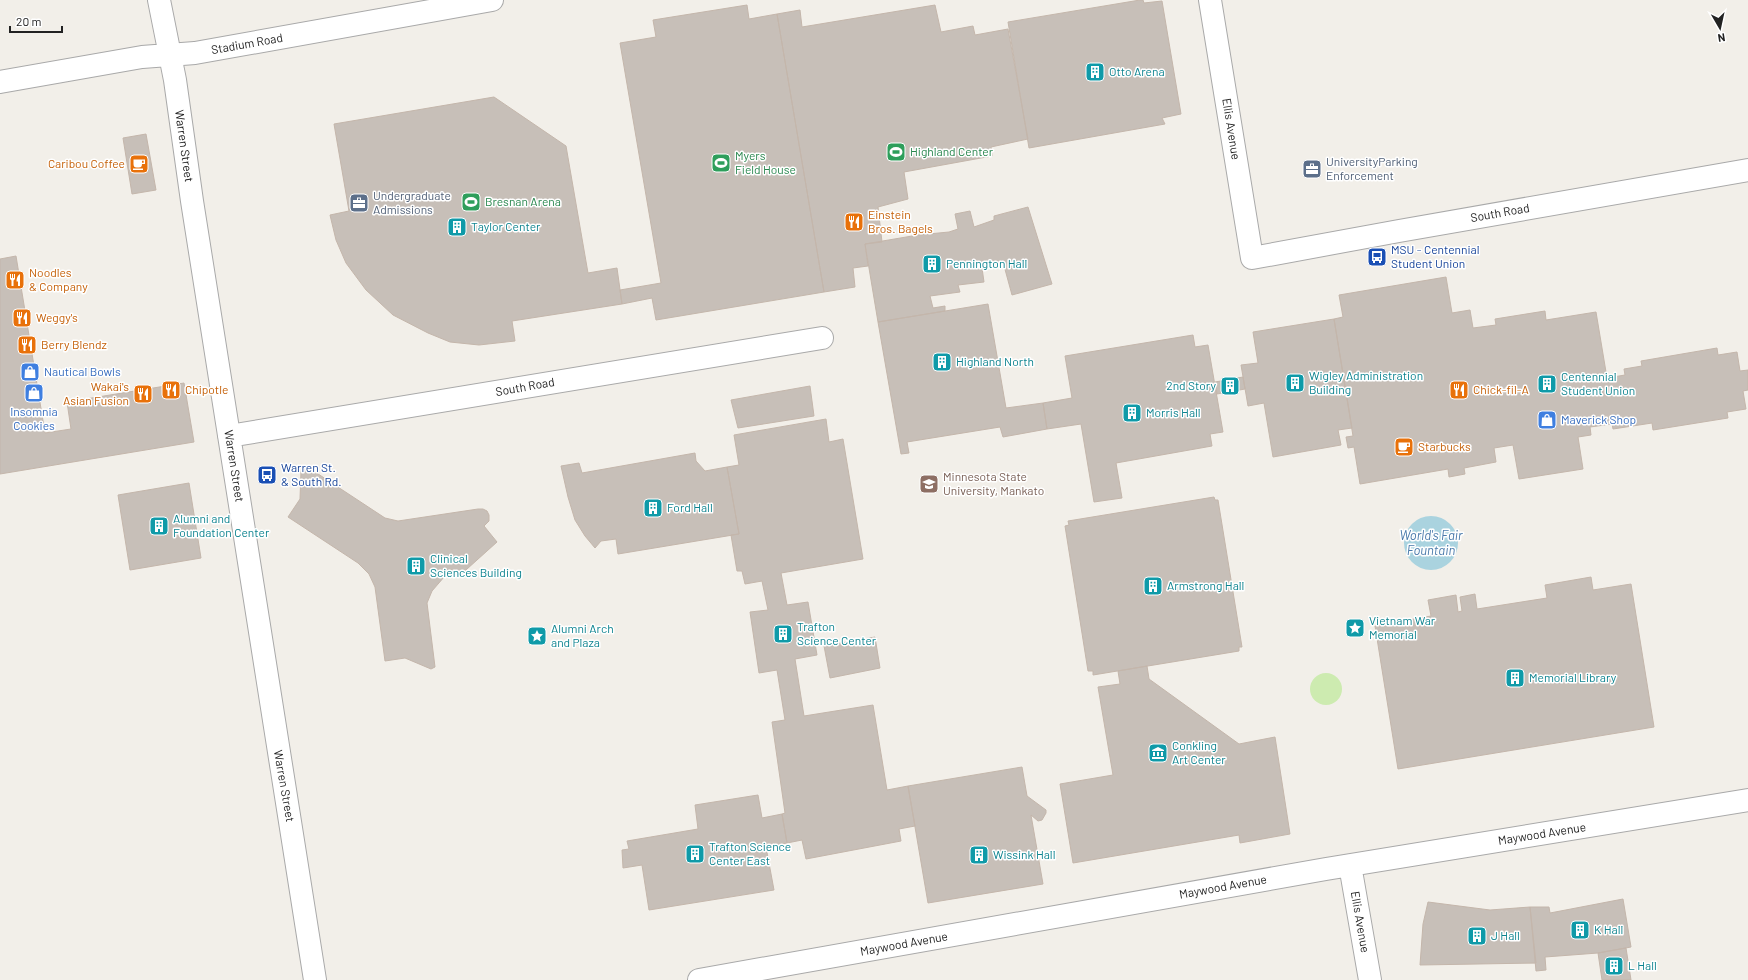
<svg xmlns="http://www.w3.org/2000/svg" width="1748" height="980" viewBox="0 0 1748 980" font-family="Barlow,sans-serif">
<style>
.grass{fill:#cdebb0}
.water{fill:#aad3df}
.building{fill:#c7bfb8;stroke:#c4b6ab}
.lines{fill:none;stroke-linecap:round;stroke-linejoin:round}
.minor-casing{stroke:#a9a9a9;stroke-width:24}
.minor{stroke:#fff;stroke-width:22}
.labels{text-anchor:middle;stroke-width:3;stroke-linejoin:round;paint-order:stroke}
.street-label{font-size:12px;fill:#222;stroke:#fff}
.culture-label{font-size:12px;fill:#0d838f;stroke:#fff;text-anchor:start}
.leisure-label{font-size:12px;fill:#27864d;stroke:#fff;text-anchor:start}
.service-label{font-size:12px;fill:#4e5e75;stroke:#fff;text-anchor:start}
.food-label{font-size:12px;fill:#c56008;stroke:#fff;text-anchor:start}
.transit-label{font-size:12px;fill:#164399;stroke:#fff;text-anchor:start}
.shop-label{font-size:12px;fill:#366cbe;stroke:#fff;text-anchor:start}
.education-label{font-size:12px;fill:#785e54;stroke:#fff;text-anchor:start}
.water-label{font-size:13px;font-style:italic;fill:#4a7aab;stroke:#fff}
</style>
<rect width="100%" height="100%" fill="#f2efe9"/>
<path class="grass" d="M1310 689a16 16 0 1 1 32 0a16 16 0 1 1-32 0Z"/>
<path class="water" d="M1404 543a27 27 0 1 1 54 0a27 27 0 1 1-54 0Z"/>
<path class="building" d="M1140,0H1143L1144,3L1162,1L1181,114L1162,118L1165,124L1029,148L1008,22Z
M747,5L749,19L777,14L824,292L656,320L652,298L622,304L620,290L661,283L620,43L656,37L653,20Z
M935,5L941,32L973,26L975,35L1008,29L1028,139L991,147L992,156L904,172L908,199L878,207L882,242L865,244L868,266L853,268L855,287L824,292L777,14L800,10L802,27Z
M494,97L566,146L588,273L617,268L622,304L512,321L515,341L479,345L450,342L428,333L393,315L366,290L346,263L336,240L330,215L349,211L334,124Z
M146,134L156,190L132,194L123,138Z
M1311,163L1317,166L1313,175L1306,171Z
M1028,207L1052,284L1012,295L1003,262L982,268L984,282L958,285L960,292L930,296L933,308L945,306V311L878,322L865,244L918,235L949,232L958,229L955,214L970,211L974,227L994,220V216Z
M16,256L45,433L71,429L67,402L184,383L194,442L0,474V259Z
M1446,277L1452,313L1470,310L1473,328L1496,325L1495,319L1545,311L1546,320L1596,312L1607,378L1625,375L1624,369L1642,366L1641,361L1717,348L1718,355L1737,352L1740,371L1748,370V390L1743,391L1746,409L1727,412L1728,418L1653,430L1652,423L1613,429L1612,424L1590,427L1591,435L1578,437L1583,469L1519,479L1513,445L1494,448L1496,462L1464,468L1465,474L1449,477L1448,469L1360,484L1354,447L1348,448L1346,437L1353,436L1334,319L1343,317L1339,295Z
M988,304L1006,408L1043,403L1047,429L1003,437L1000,427L907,442L909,453L901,454L878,322Z
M1334,319L1352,428L1338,430L1341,445L1273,457L1264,403L1248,406L1241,365L1258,363L1253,332Z
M1193,335L1195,347L1208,345L1223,432L1210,434L1212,446L1116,463L1122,498L1094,502L1081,424L1047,429L1043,403L1072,398L1065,356Z
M1243,377L1245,389L1217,394L1215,382Z
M810,386L814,416L738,428L731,400Z
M826,419L829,442L843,439L863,559L781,573L787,605L808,602L817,655L795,659L804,716L873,705L887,790L908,786L915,826L899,829L901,841L806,859L802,840L787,843L782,814L785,813L772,722L785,720L777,670L759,673L750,612L768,610L762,581L745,584L742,571H737L731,535L739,534L727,467L739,465L734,435Z
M695,453L696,461L705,471L727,467L739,534L618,554L616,539L601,541L595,548L585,536L575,520L568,497L561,466L579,463L582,473Z
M306,466L385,518L398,521L478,509H483L487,511L489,515V521L484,526L497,542L457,578L451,569L432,591L427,603L435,667L431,669L405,658L385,661L375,587L369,574L358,563L288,517L300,499L301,471L303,468Z
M189,483L201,558L130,570L118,495Z
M1214,497L1215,500H1218L1242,647H1239V651L1093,675V671H1088L1065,526L1069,525L1068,521Z
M1591,577L1593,590L1631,584L1654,727L1398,769L1375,626L1431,616L1428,600L1456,595L1458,612L1462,611L1460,597L1475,594L1477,609L1547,598L1545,585Z
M875,637L880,668L830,678L824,646Z
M1147,666L1149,679L1239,744L1275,737L1290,834L1240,843L1239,835L1073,863L1060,784L1113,775L1098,687L1120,684L1118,671Z
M1022,767L1027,796L1046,810V813L1042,820L1038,821L1031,815L1043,884L928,903L908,786Z
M758,795L762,818L782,814L787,843L766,847L774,890L649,910L642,865L623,868L622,850L629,849L627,841L698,829L695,805Z
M1623,899L1631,947L1598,953L1545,957L1546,970L1536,971L1530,907H1549L1550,913Z
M1428,902L1490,910L1530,907L1536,963L1420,965L1423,924Z
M1626,948L1631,980H1602L1598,953Z"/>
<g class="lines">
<defs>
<path id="minor" d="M159,0L175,80L192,201L315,980
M1210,0L1252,258L1399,231L1748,170
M0,82L142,57L195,53L492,0
M229,436L822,338
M1350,865L1370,980
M699,980L1326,869L1748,800"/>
</defs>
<use href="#minor" class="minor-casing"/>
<use href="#minor" class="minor"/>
</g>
<defs>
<symbol id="building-square" viewBox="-11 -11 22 22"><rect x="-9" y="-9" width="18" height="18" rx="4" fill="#0f9aa8" stroke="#fff"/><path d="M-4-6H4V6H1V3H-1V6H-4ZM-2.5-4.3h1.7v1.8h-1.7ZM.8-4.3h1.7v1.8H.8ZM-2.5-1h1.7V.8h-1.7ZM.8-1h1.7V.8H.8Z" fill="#fff"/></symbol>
<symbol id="stadium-square" viewBox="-11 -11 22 22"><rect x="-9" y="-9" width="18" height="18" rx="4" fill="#2e9e5b" stroke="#fff"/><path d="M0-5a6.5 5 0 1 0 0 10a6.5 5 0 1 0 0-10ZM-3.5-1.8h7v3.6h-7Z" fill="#fff"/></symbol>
<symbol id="cafe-square" viewBox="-11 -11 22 22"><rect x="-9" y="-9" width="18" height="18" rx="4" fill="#e8710a" stroke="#fff"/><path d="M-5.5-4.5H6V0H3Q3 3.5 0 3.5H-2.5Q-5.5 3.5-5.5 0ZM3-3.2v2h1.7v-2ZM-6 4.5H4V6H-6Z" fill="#fff"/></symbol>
<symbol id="office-square" viewBox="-11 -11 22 22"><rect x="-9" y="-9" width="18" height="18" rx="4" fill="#5c6f8a" stroke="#fff"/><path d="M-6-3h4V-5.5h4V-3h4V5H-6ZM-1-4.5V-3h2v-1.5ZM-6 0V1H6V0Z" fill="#fff"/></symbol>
<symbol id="restaurant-square" viewBox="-11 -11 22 22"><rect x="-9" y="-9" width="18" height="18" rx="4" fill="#e8710a" stroke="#fff"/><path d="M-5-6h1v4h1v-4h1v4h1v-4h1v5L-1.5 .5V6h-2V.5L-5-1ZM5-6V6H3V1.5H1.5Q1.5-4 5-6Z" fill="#fff"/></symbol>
<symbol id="bus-square" viewBox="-11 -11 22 22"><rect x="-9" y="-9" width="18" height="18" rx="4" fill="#1a4fb4" stroke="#fff"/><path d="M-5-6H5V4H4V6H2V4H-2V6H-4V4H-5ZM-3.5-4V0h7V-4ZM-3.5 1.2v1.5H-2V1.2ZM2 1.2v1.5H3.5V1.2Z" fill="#fff"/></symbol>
<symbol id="shop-square" viewBox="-11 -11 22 22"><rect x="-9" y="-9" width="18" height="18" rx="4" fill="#3f7fe0" stroke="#fff"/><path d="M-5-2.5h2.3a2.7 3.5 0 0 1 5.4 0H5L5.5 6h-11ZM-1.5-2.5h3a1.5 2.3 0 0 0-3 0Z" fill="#fff"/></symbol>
<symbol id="university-square" viewBox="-11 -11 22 22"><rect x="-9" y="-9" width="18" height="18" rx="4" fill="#8d6e63" stroke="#fff"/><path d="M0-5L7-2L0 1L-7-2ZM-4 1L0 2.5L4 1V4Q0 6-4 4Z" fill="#fff"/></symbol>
<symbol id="sight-square" viewBox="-11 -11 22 22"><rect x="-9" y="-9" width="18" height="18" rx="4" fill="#0f9aa8" stroke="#fff"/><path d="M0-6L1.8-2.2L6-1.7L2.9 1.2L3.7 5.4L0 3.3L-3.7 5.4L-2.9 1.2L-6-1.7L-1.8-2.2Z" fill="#fff"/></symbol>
<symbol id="museum-square" viewBox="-11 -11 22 22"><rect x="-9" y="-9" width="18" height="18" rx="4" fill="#0f9aa8" stroke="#fff"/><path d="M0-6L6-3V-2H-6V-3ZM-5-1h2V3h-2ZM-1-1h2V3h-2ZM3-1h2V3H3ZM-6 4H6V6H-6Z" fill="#fff"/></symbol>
</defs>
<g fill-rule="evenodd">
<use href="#building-square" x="1084" y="61" width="22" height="22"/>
<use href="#stadium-square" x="885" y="141" width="22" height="22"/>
<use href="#stadium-square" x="710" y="152" width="22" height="22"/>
<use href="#cafe-square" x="128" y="153" width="22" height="22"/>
<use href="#office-square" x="1301" y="158" width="22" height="22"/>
<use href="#stadium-square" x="460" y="191" width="22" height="22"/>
<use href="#office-square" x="348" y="192" width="22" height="22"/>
<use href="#restaurant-square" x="843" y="211" width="22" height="22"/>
<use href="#building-square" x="446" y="216" width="22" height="22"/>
<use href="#bus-square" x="1366" y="246" width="22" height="22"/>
<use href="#building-square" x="921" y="253" width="22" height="22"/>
<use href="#restaurant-square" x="4" y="269" width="22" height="22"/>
<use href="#restaurant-square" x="11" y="307" width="22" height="22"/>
<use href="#restaurant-square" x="16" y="334" width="22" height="22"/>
<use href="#building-square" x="931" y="351" width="22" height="22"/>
<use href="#shop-square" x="19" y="361" width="22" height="22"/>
<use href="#building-square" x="1284" y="372" width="22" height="22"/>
<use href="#building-square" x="1536" y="373" width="22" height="22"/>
<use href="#building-square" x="1219" y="375" width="22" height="22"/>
<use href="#restaurant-square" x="160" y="379" width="22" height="22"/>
<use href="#restaurant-square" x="1448" y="379" width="22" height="22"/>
<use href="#shop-square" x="23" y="382" width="22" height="22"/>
<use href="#restaurant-square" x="132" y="383" width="22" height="22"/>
<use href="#building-square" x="1121" y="402" width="22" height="22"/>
<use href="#shop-square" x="1536" y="409" width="22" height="22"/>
<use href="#cafe-square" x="1393" y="436" width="22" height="22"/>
<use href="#bus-square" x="256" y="464" width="22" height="22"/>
<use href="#university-square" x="918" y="473" width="22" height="22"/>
<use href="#building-square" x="642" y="497" width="22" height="22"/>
<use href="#building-square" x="148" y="515" width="22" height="22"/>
<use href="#building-square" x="405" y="555" width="22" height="22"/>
<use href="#building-square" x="1142" y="575" width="22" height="22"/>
<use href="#sight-square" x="1344" y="617" width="22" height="22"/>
<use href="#building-square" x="772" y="623" width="22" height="22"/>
<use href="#sight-square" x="526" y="625" width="22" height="22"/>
<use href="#building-square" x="1504" y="667" width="22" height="22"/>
<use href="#museum-square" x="1147" y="742" width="22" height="22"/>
<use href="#building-square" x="684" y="843" width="22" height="22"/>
<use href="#building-square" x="968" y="844" width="22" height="22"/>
<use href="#building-square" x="1569" y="919" width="22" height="22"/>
<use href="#building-square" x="1466" y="925" width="22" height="22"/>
<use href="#building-square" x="1603" y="955" width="22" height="22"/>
</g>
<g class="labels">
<g class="street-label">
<text transform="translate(247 44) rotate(-10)" y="4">Stadium Road</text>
<text transform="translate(1231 129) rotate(81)" y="4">Ellis Avenue</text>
<text transform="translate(184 146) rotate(82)" y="4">Warren Street</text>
<text transform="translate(1500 213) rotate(-10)" y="4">South Road</text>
<text transform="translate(525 387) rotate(-10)" y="4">South Road</text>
<text transform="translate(234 466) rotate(81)" y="4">Warren Street</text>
<text transform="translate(284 786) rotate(80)" y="4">Warren Street</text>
<text transform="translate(1542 834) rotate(-9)" y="4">Maywood Avenue</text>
<text transform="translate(1223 887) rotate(-10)" y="4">Maywood Avenue</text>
<text transform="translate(1360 922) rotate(80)" y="4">Ellis Avenue</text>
<text transform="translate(904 944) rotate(-10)" y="4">Maywood Avenue</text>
</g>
<g class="culture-label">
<text x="1109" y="76">Otto Arena</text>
<text x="471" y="231">Taylor Center</text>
<text x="946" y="268">Pennington Hall</text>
<text x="956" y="366">Highland North</text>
<text x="1309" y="380">Wigley Administration<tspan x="1309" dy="14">Building</tspan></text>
<text x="1561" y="381">Centennial<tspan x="1561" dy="14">Student Union</tspan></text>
<text x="1216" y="390" text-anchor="end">2nd Story</text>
<text x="1146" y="417">Morris Hall</text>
<text x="667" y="512">Ford Hall</text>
<text x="173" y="523">Alumni and<tspan x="173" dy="14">Foundation Center</tspan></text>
<text x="430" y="563">Clinical<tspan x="430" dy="14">Sciences Building</tspan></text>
<text x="1167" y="590">Armstrong Hall</text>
<text x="1369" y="625">Vietnam War<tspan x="1369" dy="14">Memorial</tspan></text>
<text x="797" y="631">Trafton<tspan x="797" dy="14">Science Center</tspan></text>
<text x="551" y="633">Alumni Arch<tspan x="551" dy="14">and Plaza</tspan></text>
<text x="1529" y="682">Memorial Library</text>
<text x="1172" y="750">Conkling<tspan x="1172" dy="14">Art Center</tspan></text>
<text x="709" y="851">Trafton Science<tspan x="709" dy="14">Center East</tspan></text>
<text x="993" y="859">Wissink Hall</text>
<text x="1594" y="934">K Hall</text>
<text x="1491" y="940">J Hall</text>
<text x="1628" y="970">L Hall</text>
</g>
<g class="leisure-label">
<text x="910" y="156">Highland Center</text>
<text x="735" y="160">Myers<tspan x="735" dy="14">Field House</tspan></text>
<text x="485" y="206">Bresnan Arena</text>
</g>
<g class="service-label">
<text x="1326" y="166">UniversityParking<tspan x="1326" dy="14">Enforcement</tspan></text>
<text x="373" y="200">Undergraduate<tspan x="373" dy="14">Admissions</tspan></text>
</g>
<g class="food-label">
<text x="125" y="168" text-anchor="end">Caribou Coffee</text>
<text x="868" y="219">Einstein<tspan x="868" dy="14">Bros. Bagels</tspan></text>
<text x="29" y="277">Noodles<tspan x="29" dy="14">&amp; Company</tspan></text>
<text x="36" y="322">Weggy's</text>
<text x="41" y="349">Berry Blendz</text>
<text x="129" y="391" text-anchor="end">Wakai's<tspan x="129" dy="14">Asian Fusion</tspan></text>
<text x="185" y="394">Chipotle</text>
<text x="1473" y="394">Chick-fil-A</text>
<text x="1418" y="451">Starbucks</text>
</g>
<g class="transit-label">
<text x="1391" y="254">MSU - Centennial<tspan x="1391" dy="14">Student Union</tspan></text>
<text x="281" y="472">Warren St.<tspan x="281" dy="14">&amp; South Rd.</tspan></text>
</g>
<g class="shop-label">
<text x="44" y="376">Nautical Bowls</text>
<text x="34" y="416" text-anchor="middle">Insomnia<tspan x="34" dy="14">Cookies</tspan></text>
<text x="1561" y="424">Maverick Shop</text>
</g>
<g class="education-label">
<text x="943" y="481">Minnesota State<tspan x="943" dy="14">University, Mankato</tspan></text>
</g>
<g class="water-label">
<text x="1431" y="540">World's Fair<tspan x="1431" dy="15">Fountain</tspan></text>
</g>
</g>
<g transform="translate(1720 28) rotate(171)" stroke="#ffffff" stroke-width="3" paint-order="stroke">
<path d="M0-3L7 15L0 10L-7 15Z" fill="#222222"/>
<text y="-6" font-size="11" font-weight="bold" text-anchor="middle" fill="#222222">N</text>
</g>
<path d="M10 26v6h52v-6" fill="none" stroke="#222222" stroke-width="2"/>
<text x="16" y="26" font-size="12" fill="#222222" stroke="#ffffff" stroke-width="3" paint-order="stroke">20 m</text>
</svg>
